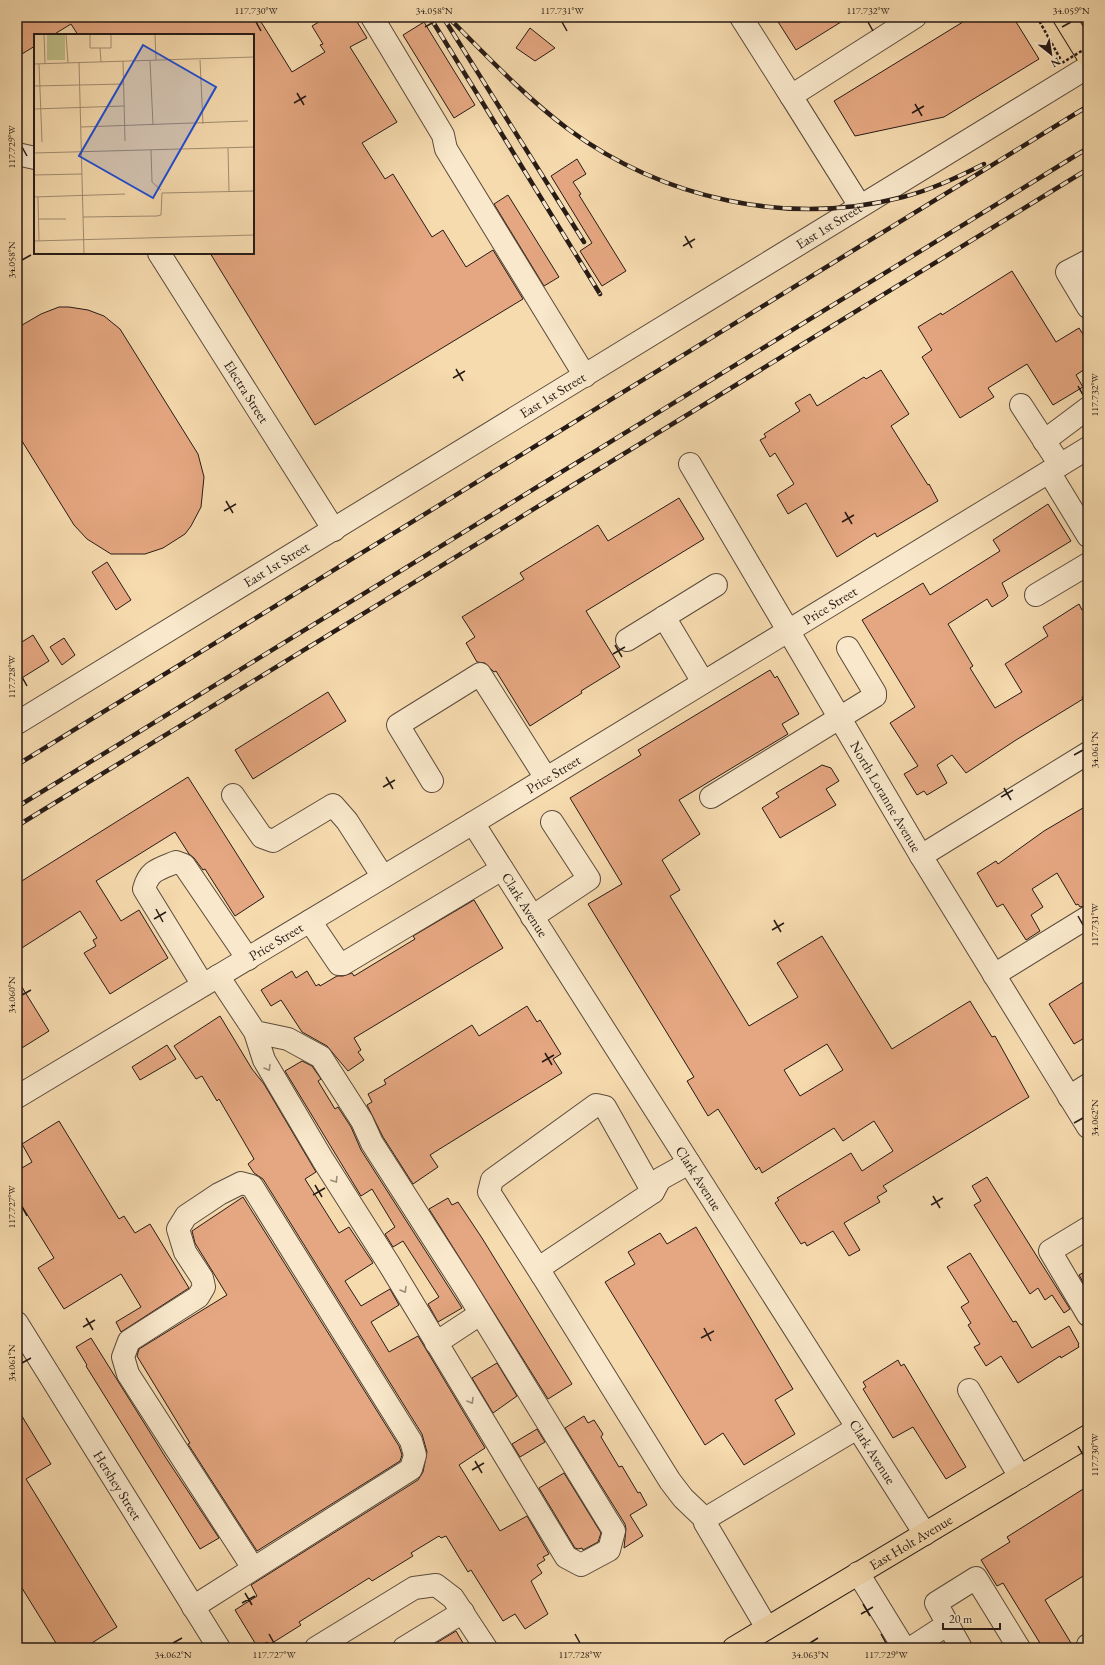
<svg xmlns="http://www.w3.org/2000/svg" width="1105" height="1665" viewBox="0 0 1105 1665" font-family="'EB Garamond',serif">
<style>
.building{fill:#e5a781;stroke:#271b16;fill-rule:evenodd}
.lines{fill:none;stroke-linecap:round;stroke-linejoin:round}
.minor-casing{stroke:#5b4b3c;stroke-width:24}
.major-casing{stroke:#271b16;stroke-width:24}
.path{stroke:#271b16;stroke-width:2.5;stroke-dasharray:3 2;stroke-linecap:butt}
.minor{stroke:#f9e8cb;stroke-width:22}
.major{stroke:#f6dbaf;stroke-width:22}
.rail-casing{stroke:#271b16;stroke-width:4.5}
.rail{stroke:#f9e8cb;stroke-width:3;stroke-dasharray:9;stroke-linecap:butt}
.path-bridge{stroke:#271b16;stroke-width:2.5;stroke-dasharray:3 2;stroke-linecap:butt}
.oneway{stroke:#9a8c7a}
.ticks{fill:none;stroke:#271b16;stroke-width:1.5}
.labels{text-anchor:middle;stroke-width:3.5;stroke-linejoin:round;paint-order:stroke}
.street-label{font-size:14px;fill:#271b16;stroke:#f9e8cb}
.inset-road{fill:none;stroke:#a38e72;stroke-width:1}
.view{fill:#1d4ed8;fill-opacity:0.15;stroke:#1d4ed8;stroke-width:2}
.inset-edge{fill:none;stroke:#271b16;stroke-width:2}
.neatline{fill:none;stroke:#271b16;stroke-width:1.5}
.ticks-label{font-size:10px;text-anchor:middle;fill:#271b16}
</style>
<rect width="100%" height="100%" fill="#f6dbaf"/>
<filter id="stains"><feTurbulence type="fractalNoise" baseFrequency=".005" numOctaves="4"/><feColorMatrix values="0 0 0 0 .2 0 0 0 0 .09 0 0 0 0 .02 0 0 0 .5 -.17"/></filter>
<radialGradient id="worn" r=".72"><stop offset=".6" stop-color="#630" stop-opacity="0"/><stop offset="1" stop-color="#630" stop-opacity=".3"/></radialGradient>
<path class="building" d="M17,17H258L292,72L325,52L320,45L323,44L312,26L327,17H354L367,38L350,47L397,122L362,143L385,179L393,174L432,237L443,230L466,267L493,250L523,299L315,425L210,253H253V35H78L71,24L53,35H35V46L17,57Z
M775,17H849L796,50Z
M971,17H1013L1039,59L944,117L855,136L834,101Z
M424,22L475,105L454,118L403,35Z
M530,28L555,48L535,61L516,48Z
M577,159L586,174L573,182L581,194L579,195L626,271L602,286L580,251L592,243L551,176Z
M508,195L559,277L544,286L494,204Z
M1012,271L1056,342L1079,328L1088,342V367L1076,375L1083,387L1053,405L1027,364L988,388L994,397L960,418L922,357L932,350L918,327L941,313L942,315Z
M59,307H69L88,310L104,316L120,329L198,454L204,477L201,507L191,526L185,534L163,548L145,554H111L87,539L74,525L17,433V328L41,314Z
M881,370L909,414L891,426L928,485L929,484L938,501L877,537L875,533L837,557L806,503L788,514L777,495L794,484L775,453L770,457L760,440L766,437L764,434L800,411L795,403L810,394L817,406L864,377L866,379Z
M679,498L704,539L586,611L620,667L581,691L582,693L530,726L496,671L494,672L485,663L477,662L466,643L475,637L462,617L524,579L520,573L598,525L608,541Z
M1048,504L1071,541L1002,583L1008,596L1005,599L992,607L987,599L948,624L973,666L970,668L995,708L1022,692L1005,664L1048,636L1043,627L1079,604L1082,610L1088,607V693L1082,697L1083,699L1016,740L966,773L952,755L937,765L947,783L927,795L924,791L917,795L904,774L918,766L890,723L915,707L862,620L923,583L930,595L1000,551L993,540Z
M107,562L131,600L116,610L92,572Z
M33,635L49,661L17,681V645Z
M64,638L75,655L62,665L50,647Z
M770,670L775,678L777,676L799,714L782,724L788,734L679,800L700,834L662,860L680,890L670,896L749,1026L798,997L777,963L822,936L892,1049L970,1001L992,1037L995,1036L1029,1097L883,1186L887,1191L877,1197L880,1202L844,1223L860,1250L849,1256L833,1231L807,1246L805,1242L801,1244L775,1203L779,1200L777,1198L851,1153L862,1171L893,1151L874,1121L843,1141L834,1128L762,1173L759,1167L756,1170L718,1109L708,1116L687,1081L694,1077L588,904L622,884L570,798L641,755L638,750ZM827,1044L843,1070L800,1096L784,1070Z
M328,692L346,721L253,779L235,750Z
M822,765L831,768L839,781L826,789L836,805L780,838L762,808L779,797L776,793Z
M188,777L264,897L235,916L205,869L203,870L194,858L189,854L175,832L96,881L121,921L139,910L168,958L110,994L84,953L96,946L93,940L97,938L80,911L17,951V884Z
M1088,805V905L1080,907L1078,904L1076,905L1057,873L1032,889L1043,907L1031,915L1040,931L1026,940L1003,904L997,907L977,873L996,861L998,864L1044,831Z
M474,900L503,948L354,1038L361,1050L358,1052L364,1060L348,1071L327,1046L302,1032L281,1000L271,1006L261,990L292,971L296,978L307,971L316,986L319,984L320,986L337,976H343L352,973L354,976L415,939L413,936Z
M17,979L49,1031L17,1051Z
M1088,979V1036L1074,1044L1049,1004Z
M527,1006L537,1022L540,1020L561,1054L553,1059L562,1073L430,1155L438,1167L413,1184L383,1137L367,1105L372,1102L368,1094L386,1084L384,1080L472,1025L479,1036Z
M220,1016L252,1069L264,1084L316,1172L305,1179L339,1233L349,1227L373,1263L345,1281L361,1306L390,1289L399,1305L371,1322L389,1352L418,1336L485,1448L459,1465L500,1531L527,1516L549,1554L543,1557L545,1560L537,1565L542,1573L531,1581L548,1614L525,1629L515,1614L503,1621L471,1570L468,1572L446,1536L441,1538L439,1536L411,1553L413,1556L372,1581L369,1578L299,1622L301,1625L269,1645L267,1642L258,1648L235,1610L257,1596L251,1585L418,1480L423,1472L427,1452L422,1434L263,1179L254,1173L248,1164L254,1159L219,1099L217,1101L202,1076L196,1079L174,1046Z
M167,1045L176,1059L140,1080L132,1067Z
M302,1061L312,1066L321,1079L318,1081L335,1109L338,1107L351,1127L361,1150L462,1308L438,1322L428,1304L439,1297L403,1241L393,1247L385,1234L395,1227L372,1189L361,1196L285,1071Z
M59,1121L119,1219L124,1216L135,1233L150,1224L189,1288L121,1332L116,1322L141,1307L121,1274L64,1309L38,1268L54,1258L17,1198V1171L32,1162L22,1144Z
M987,1177L1070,1309L1064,1313L1052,1295L1045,1300L1038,1288L1030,1294L974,1205L981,1201L972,1186Z
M243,1197L399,1446L402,1455L400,1461L257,1551L188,1444L190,1443L137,1356L139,1349L227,1295L195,1243L192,1231Z
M448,1198L452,1205L458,1202L482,1238L572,1384L548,1399L429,1209Z
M696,1227L793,1389L775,1400L795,1434L744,1465L723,1433L705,1445L605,1282L635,1264L628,1252L660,1233L667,1244Z
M970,1253L1013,1322L1016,1321L1032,1348L1069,1326L1079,1344L1078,1345L1079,1347L1061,1358L1060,1356L1018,1383L1001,1356L986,1366L974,1347L980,1344L968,1325L971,1323L961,1307L969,1302L947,1267Z
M1088,1270V1291L1079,1275Z
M91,1338L166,1458L219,1538L200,1549L86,1366L87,1365L76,1347Z
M898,1360L901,1366L904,1364L966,1467L946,1479L913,1427L893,1438L863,1389L866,1387L863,1382Z
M497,1363L517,1396L493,1413L472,1378Z
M17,1408L51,1464L26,1479L117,1627L84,1648H59L17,1580Z
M584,1416L588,1423L594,1420L603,1434L601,1437L619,1467L622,1466L638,1493L640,1492L647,1505L630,1515L643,1536L624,1548L626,1529L625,1524L565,1428Z
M537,1429L545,1442L520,1457L512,1444Z
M564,1473L601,1533L598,1542L583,1550L582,1548L578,1549L575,1548L539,1488Z
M1088,1486V1573L1045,1600L1074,1648H1043L1003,1583L997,1586L981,1560L1010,1542L1007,1537Z
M456,1631L466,1648H428Z"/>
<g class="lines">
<defs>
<g id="minor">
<path d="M372,17L443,135L446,149L585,376"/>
<path d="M741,17L791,96L915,17"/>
<path d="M791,96L860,206"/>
<path d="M17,154L35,158"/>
<path id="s1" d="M159,253L334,530"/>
<path d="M1088,261L1067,272L1088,307"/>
<path d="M1021,405L1060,465"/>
<path d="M1044,441L1088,408"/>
<path id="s2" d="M690,464L921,856L1088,1127"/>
<path d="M1049,472L1088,536"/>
<path d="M1036,595L1088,564"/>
<path d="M664,617L703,682"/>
<path d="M627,640L716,585"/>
<path id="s3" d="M17,723L1088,67"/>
<path d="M432,781L398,725L480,674L546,778"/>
<path d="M233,795L262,837L273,841L333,805L347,821L383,877"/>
<path d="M711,797L875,696V693L848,648"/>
<path id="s4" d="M473,823L925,1534"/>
<path d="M921,856L1088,753"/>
<path d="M532,917L589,879L552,822"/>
<path d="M310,921L339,964H343L502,869"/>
<path d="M994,975L1088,917"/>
<path d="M218,976L255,1032L264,1060L323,1160L389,1264L566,1557L581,1565L609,1550L614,1531L465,1288L372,1143L362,1121L321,1057L288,1039L255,1032"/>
<path d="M203,985L144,889C149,870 159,869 176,862L184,865L248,959"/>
<path id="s5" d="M17,1097L473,823L1088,448"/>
<path d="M1069,1097L1088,1085"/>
<path d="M689,1163L660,1179L653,1192L542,1266V1275L670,1481L683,1498L705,1519"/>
<path d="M1088,1228L1050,1251L1088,1315"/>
<path d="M542,1275L489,1192L492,1180L596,1105L605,1107L653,1192"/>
<path id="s6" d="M17,1323L219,1648"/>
<path d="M436,1343L480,1314"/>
<path d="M969,1390L1020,1477"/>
<path d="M858,1573L904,1648"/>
<path d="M193,1607L411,1469L415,1455L411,1441L252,1186L241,1183L219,1194L186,1216L178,1229L185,1252L202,1278L204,1287L198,1297L129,1341L123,1357L128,1374L253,1568"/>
<path d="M767,1628L705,1523V1519L857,1428"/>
<path d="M316,1648L414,1588L436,1585L453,1598L486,1648"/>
<path d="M404,1648L463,1612"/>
<path d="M911,1648L948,1624"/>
<path d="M961,1648L936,1603L976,1578L1019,1648"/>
<path d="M1087,1648L1088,1645"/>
</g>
<g id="major">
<path d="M1064,17L1088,56"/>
<path id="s7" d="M734,1648L1088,1436"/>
</g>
</defs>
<use href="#minor" class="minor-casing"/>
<use href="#major" class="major-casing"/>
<path class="path" d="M1037,17L1061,60"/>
<use href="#minor" class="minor"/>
<use href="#major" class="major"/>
<defs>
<path id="rail" d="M430,17L600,294
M443,17L584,242
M448,17C487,56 524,96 568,129C663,199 788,227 903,197C931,190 958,177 984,164
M17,765L1088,106
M17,807L1088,148
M17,826L1088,169"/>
</defs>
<use href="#rail" class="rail-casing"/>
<use href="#rail" class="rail"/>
<path class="path-bridge" d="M1062,63L1088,47"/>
</g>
<defs><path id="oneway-chevron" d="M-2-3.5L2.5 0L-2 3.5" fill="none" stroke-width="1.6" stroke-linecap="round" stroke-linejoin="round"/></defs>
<g class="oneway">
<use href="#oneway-chevron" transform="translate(268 1068) rotate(59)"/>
<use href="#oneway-chevron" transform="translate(335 1180) rotate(58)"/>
<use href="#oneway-chevron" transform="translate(404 1290) rotate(59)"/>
<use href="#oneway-chevron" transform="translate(471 1401) rotate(59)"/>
</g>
<path class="ticks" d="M256,22L261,31M562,22L567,31M868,22L873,31M425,27L434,22M1062,27L1071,22M297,93L304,105M294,103L306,96M915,104L922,116M912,113L924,106M22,147L27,156M685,236L692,248M683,246L695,239M22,260L31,255M456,369L463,381M453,378L465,371M1078,386L1083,395M226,501L233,513M224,511L236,504M845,512L852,524M842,522L854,515M615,645L622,657M613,654L625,647M22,677L27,686M1074,755L1083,750M386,777L393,789M383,787L395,780M1004,788L1011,800M1001,797L1013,790M156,909L163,922M1078,916L1083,925M154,919L166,912M774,920L781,932M772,930L784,923M22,995L31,990M545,1053L552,1065M542,1062L554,1055M1074,1123L1083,1118M315,1185L322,1197M313,1195L325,1188M933,1196L940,1208M931,1205L943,1198M22,1207L27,1216M86,1318L93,1330M83,1327L95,1320M704,1328L711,1341M701,1338L714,1331M22,1363L31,1358M1078,1446L1083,1455M475,1461L482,1473M472,1470L484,1463M245,1593L252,1605M242,1603L255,1596M863,1604L870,1616M861,1614L873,1607M269,1634L274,1643M575,1634L580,1643M881,1634L886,1643M173,1643L182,1638M810,1643L818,1638"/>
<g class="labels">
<g class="street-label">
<text dy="5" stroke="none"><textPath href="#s3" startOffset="952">East 1st Street</textPath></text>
<text dy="5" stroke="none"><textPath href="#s1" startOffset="164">Electra Street</textPath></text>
<text dy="5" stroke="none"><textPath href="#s3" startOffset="628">East 1st Street</textPath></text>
<text dy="5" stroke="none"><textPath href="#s3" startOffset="304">East 1st Street</textPath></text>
<text dy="5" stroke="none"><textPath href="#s5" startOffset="950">Price Street</textPath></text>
<text dy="5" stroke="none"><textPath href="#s5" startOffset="626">Price Street</textPath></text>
<text dy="5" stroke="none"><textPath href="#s2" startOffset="386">North Loranne Avenue</textPath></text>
<text dy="5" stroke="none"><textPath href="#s4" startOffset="97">Clark Avenue</textPath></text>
<text dy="5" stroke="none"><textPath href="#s5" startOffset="302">Price Street</textPath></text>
<text dy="5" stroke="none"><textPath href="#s4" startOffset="421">Clark Avenue</textPath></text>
<text dy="5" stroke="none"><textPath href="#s4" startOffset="745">Clark Avenue</textPath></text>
<text dy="5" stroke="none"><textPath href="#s6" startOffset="191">Hershey Street</textPath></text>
<text dy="5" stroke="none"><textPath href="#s7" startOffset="206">East Holt Avenue</textPath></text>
</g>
</g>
<g transform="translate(34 34)">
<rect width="220" height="220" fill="#f6dbaf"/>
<path d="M13,0H31V26H13Z" fill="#bfbf89"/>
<path class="inset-road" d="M10,0L11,30M32,0L34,29M56,0V14H77V0M100,0H137M121,1L122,26M66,14L67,28M166,26L169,90M89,27L91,107M116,27L119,91M45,28L50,220M0,30L220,23M5,30L8,108M0,52L90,50M0,75L90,72M47,93L214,87M194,114L195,157M117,116L118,148L127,156M0,119L220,113M0,141L48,140M0,163L91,160M4,163L5,207M49,183L123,182L127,181L128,159L220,157M5,185H32M0,207L220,201"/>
<path class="view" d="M109,11L182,53L119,164L45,122Z"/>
<rect width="220" height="220" class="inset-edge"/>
</g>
<rect width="1105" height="1665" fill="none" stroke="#f6dbaf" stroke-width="44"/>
<g transform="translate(1051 54) rotate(150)" stroke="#f9e8cb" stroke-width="3" paint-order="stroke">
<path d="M0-3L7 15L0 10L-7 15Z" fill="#271b16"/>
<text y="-6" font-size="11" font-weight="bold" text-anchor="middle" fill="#271b16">N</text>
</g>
<path d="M943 1623v6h57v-6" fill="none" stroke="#271b16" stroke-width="2"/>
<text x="949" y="1623" font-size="12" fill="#271b16" stroke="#f9e8cb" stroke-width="3" paint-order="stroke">20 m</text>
<rect x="22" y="22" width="1061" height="1621" class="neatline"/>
<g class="ticks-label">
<text x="256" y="14">117.730°W</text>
<text x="434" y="14">34.058°N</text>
<text x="562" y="14">117.731°W</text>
<text x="868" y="14">117.732°W</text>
<text x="1071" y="14">34.059°N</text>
<text transform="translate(11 147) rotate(-90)" y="4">117.729°W</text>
<text transform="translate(11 260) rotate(-90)" y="4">34.058°N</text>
<text transform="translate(1094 395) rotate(-90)" y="4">117.732°W</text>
<text transform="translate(11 677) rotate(-90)" y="4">117.728°W</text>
<text transform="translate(1094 750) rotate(-90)" y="4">34.061°N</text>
<text transform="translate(1094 925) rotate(-90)" y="4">117.731°W</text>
<text transform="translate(11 995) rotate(-90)" y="4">34.060°N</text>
<text transform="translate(1094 1118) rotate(-90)" y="4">34.062°N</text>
<text transform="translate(11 1207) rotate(-90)" y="4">117.727°W</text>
<text transform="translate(11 1363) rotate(-90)" y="4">34.061°N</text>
<text transform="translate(1094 1455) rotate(-90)" y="4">117.730°W</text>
<text x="173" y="1658">34.062°N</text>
<text x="274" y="1658">117.727°W</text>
<text x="580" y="1658">117.728°W</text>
<text x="810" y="1658">34.063°N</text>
<text x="886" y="1658">117.729°W</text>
</g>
<rect width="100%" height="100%" filter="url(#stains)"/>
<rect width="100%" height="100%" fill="url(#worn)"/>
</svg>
